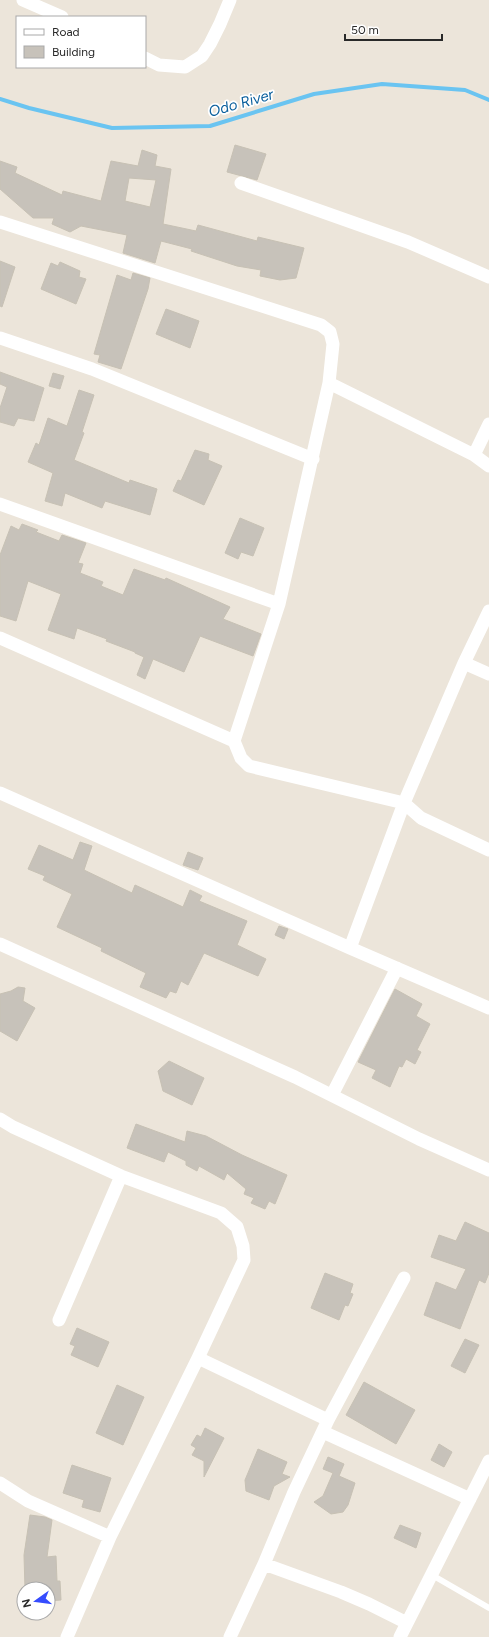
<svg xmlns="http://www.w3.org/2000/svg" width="489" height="1637" viewBox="0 0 489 1637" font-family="Figtree,sans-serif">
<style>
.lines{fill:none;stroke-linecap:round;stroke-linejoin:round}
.stream{stroke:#6ac4f1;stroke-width:4}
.building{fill:#c7c2ba;stroke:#c7c1b4;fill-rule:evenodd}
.lane{stroke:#fff;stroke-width:6}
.street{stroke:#fff;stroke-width:13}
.labels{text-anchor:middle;stroke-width:3.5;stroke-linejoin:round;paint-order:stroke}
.water-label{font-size:15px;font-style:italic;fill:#0a5f9c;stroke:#fff}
</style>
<rect width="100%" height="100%" fill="#ece5da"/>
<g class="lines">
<path class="stream" d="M0,99L29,108L112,128L210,126L314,94L382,84L465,90L489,100"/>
</g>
<path class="building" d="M235,145L266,154L257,180L227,172Z
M142,150L157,155L155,166L171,169L163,224L196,231L198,225L257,241L258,237L304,248L296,278L280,280L260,276L261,270L237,266L191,251L192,249L161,241L155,263L123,253L127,235L81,226L70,232L52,224L54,218H33L0,189V161L17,167L15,173L62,195L63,191L101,201L111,161L138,166ZM129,178L156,180L150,207L125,201Z
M0,261L15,267L2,307L0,306Z
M60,262L80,271L79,277L86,279L76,304L41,289L51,263L58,266Z
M133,273L150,278L148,289L121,369L98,362L100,355L94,354L117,275L131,280Z
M166,309L199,321L190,348L156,334Z
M0,372L44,388L34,421L18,418L14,426L0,422V408L7,387L0,384Z
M53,373L64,376L60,389L49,386Z
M79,390L94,395L82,432L84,433L74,460L129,483L130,480L157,489L150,515L105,501L102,508L65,493L62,506L45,501L53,473L28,462L36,443L39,445L48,418L67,426Z
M195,450L209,454L208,460L222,466L204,505L173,491L178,480L181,481Z
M240,518L264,528L253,556L241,552L238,559L225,553Z
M22,524L38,530L36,532L59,541L62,535L86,543L78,563L83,564L80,573L103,582L101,586L123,595L134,569L165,580L166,578L230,607L223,619L261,634L253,656L200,636L184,672L153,659L145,679L137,675L144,657L135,653V652L106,641L107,639L77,628L74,639L48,630L61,594L28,581L16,621L0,616V555L11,526L19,530Z
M80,842L92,846L84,870L132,893L135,885L183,907L190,890L202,896L199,901L247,921L237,945L266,959L258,976L204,953L188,985L181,981L176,993L170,991L166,998L140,987L146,973L101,951L102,948L57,927L72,894L43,880L45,876L28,869L39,845L73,860Z
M188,852L203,858L198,870L183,865Z
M279,926L288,929L284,939L275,935Z
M18,987L25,988L23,1001L35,1008L17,1041L0,1031V994L11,991Z
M395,989L422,1004L416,1016L430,1024L417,1050L421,1052L415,1064L406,1059L402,1067L399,1066L390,1087L372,1078L376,1070L358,1062Z
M169,1061L204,1078L192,1105L163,1091L158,1071Z
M136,1124L185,1142L187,1131L206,1136L242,1155L287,1175L275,1204L269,1201L265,1209L251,1203L254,1198L244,1194L246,1189L227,1173L224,1180L199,1166L197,1171L186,1165V1161L168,1152L164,1162L127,1148Z
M465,1222L489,1233V1273L485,1283L479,1280L460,1329L424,1315L436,1282L456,1290L466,1269L431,1257L439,1235L456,1241Z
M325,1273L353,1284L350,1293L353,1294L348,1306L345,1305L339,1320L311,1308Z
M77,1328L109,1342L98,1367L71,1355L75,1346L70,1344Z
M465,1339L479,1345L465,1373L451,1366Z
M364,1382L415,1410L396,1444L346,1415Z
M117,1385L144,1397L123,1445L96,1433Z
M205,1428L224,1438L204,1477V1461L192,1455L196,1448L191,1445L197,1435L201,1437Z
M439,1444L452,1452L444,1467L431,1460Z
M258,1449L287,1462L282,1474L290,1477L274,1486L269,1500L246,1491L245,1480Z
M328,1457L344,1464L339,1476L355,1483L348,1505L343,1512L331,1514L314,1502L323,1496L333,1473L323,1469Z
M72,1465L111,1478L100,1512L82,1507L84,1500L63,1493Z
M30,1515L45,1517L52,1520L47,1557L56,1556L57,1581H60L61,1600L48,1601V1589H25L24,1555Z
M400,1525L421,1533L416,1548L394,1538Z"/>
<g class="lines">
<path class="lane" d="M432,1575L489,1608"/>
<path class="street" d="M23,0L62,17
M145,58L159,65L185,67L202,56L210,44L220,24L230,0
M241,183L408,242L489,277
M0,222L321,325L330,332L333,344L329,383L279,604L234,741
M0,338L92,369L313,459
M329,383L474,455L489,466
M474,455L489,424
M0,504L279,604
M0,638L234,741L241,758L249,766L404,803L421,818L489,850
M464,663L489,674
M0,793L350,948L489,1008
M0,944L295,1077L419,1139L489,1170
M350,948L404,803L464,663L489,611
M332,1095L397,968
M0,1119L13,1127L121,1176L221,1213L237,1227L243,1246L244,1260L198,1358L110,1537L67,1637
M59,1320L121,1176
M198,1358L328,1420
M323,1432L470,1499
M0,1483L28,1501L110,1537
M264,1564L341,1592L369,1604L407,1623
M230,1637L264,1564L294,1492L328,1420L404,1278
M400,1637L489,1461"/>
</g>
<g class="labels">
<g class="water-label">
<text transform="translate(241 103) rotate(-16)" y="5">Odo River</text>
</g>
</g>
<rect x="16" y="16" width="130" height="52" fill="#ffffff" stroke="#a9a9a9"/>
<rect x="24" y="29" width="20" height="6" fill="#ffffff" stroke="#a9a9a9"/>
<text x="52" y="36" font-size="12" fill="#292929">Road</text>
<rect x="24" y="46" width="20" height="12" fill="#c7c2ba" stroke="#a9a9a9"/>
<text x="52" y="56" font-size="12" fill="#292929">Building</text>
<g transform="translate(36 1601) rotate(256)"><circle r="19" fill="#ffffff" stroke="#a9a9a9"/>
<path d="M0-3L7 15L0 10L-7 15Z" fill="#354cfe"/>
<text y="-6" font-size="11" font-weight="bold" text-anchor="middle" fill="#292929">N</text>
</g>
<path d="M345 34v6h97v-6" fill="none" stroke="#292929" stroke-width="2"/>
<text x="351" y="34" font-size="12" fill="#292929" stroke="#ffffff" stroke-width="3" paint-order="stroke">50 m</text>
</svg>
